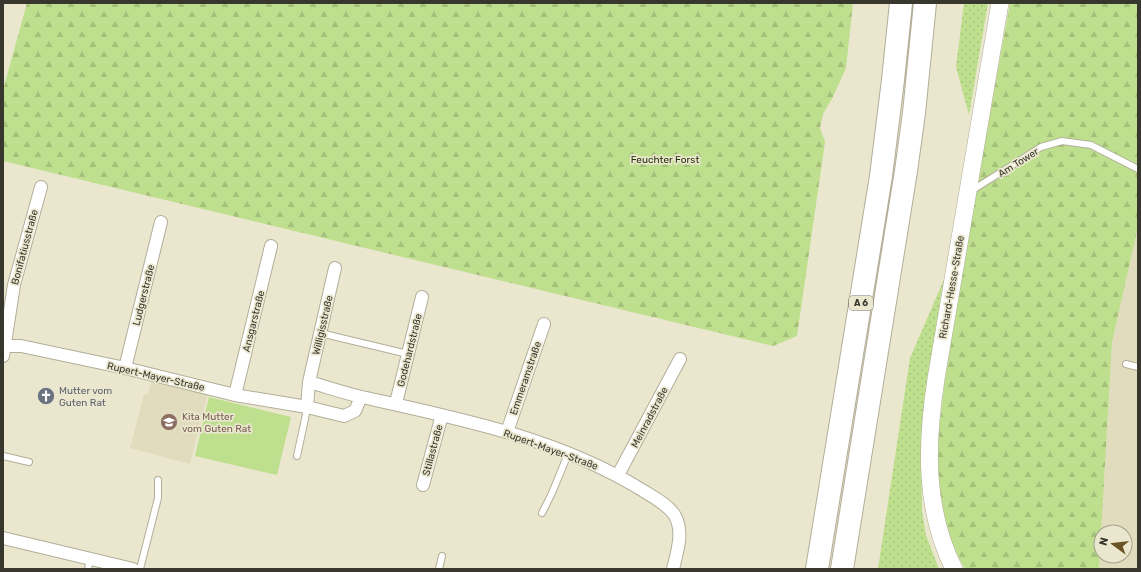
<svg xmlns="http://www.w3.org/2000/svg" width="1141" height="572" viewBox="0 0 1141 572" font-family="Rubik,sans-serif">
<style>
.built{fill:#e1dcbd}
.grass{fill:url(#grass-dots)}
.forest{fill:url(#forest-firs)}
.pitch{fill:#bedf8d}
.lines{fill:none;stroke-linecap:round;stroke-linejoin:round}
.lane-casing{stroke:#b2ae98;stroke-width:8}
.street-casing{stroke:#b2ae98;stroke-width:14}
.secondary-casing{stroke:#b2ae98;stroke-width:18}
.highway-casing{stroke:#b2ae98;stroke-width:24}
.lane{stroke:#fff;stroke-width:6}
.street{stroke:#fff;stroke-width:12}
.secondary{stroke:#fff;stroke-width:17}
.highway{stroke:#fff;stroke-width:22}
.labels{text-anchor:middle;stroke-width:3.5;stroke-linejoin:round;paint-order:stroke}
.shield{fill:#ebe7cf;stroke:#6e6c5e;stroke-width:1}
.shield-label{font-size:9px;font-weight:bold;fill:#38372d}
.park-label{font-size:10px;fill:#25320e;stroke:#ebe7cf}
.street-label{font-size:10px;fill:#38372d;stroke:#ebe7cf}
.worship-label{font-size:10px;fill:#5b616d;stroke:#ebe7cf;text-anchor:start}
.education-label{font-size:10px;fill:#785e54;stroke:#ebe7cf;text-anchor:start}
</style>
<defs>
<pattern id="grass-dots" width="8" height="8" patternUnits="userSpaceOnUse"><rect width="8" height="8" fill="#bedf8d"/><path d="M2 2h.1M6 6h.1" fill="none" stroke="#a4c07a" stroke-width="1.8" stroke-linecap="round"/></pattern>
<pattern id="forest-firs" width="22" height="20" patternUnits="userSpaceOnUse"><rect width="22" height="20" fill="#bedf8d"/><path d="M5 1l3.5 6h-7zM16 11l3.5 6h-7z" fill="#a4c07a"/></pattern>
</defs>
<rect width="100%" height="100%" fill="#ebe7cf"/>
<path class="built" d="M1138,227V569H1099L1101,535V556H1125V532H1101L1112,342Z
M152,380L208,393L190,464L130,448L144,394L148,395Z"/>
<path class="grass" d="M964,3H988L969,115L956,67Z
M945,277L921,439L922,512L926,535L939,569H878L910,358Z"/>
<path class="forest" d="M27,3H853L846,68L833,97L823,114L820,128L825,142L797,336L773,346L3,161V90Z
M1010,3H1138V227L1112,342L1099,569H965L950,542L939,508L937,446L947,362L979,173Z"/>
<path class="pitch" d="M209,397L291,417L277,475L195,456Z"/>
<g class="lines">
<defs>
<path id="lane" d="M971,191L1041,147L1062,141L1091,145L1138,169
M320,333L408,354
M1126,364L1138,367
M3,456L29,462
M297,456L305,419L307,407
M542,513L552,493L568,454
M88,569L90,559
M140,569L158,498V480
M439,569L442,556"/>
<path id="street" d="M5,346H21L125,368L235,395L307,407L309,382C327,387 344,393 362,397C457,418 558,438 642,490C653,497 669,505 675,516C684,532 677,552 673,569
M3,356L14,285L41,187
M125,368L161,222
M309,382L335,268
M235,395L271,246
M396,403L422,297
M307,407L344,416L355,411L361,397
M507,432L544,324
M618,475L680,359
M423,485L442,415
M3,538L133,569"/>
<path id="secondary" d="M954,569C924,509 926,444 936,379L1000,3"/>
<path id="highway" d="M817,569L881,176L893,80L901,3
M842,569L906,171L914,113L925,3"/>
</defs>
<use href="#lane" class="lane-casing"/>
<use href="#street" class="street-casing"/>
<use href="#secondary" class="secondary-casing"/>
<use href="#highway" class="highway-casing"/>
<use href="#lane" class="lane"/>
<use href="#street" class="street"/>
<use href="#secondary" class="secondary"/>
<use href="#highway" class="highway"/>
</g>
<defs>
<symbol id="church-disc" viewBox="-11 -11 22 22"><circle r="9.5" fill="#6b7280" stroke="#ebe7cf"/><path d="M-1.2-6h2.4v3.5h3.3v2.4h-3.3V6h-2.4V-.1h-3.3v-2.4h3.3Z" fill="#fff"/></symbol>
<symbol id="school-disc" viewBox="-11 -11 22 22"><circle r="9.5" fill="#8d6e63" stroke="#ebe7cf"/><path d="M0-5L7-2L0 1L-7-2ZM-4 1L0 2.5L4 1V4Q0 6-4 4Z" fill="#fff"/></symbol>
</defs>
<g fill-rule="evenodd">
<use href="#church-disc" x="36" y="386" width="20" height="20"/>
<use href="#school-disc" x="159" y="412" width="20" height="20"/>
</g>
<g class="labels">
<rect class="shield" x="849" y="296" width="24" height="14" rx="3"/>
<g class="shield-label">
<text x="861" y="306">A 6</text>
</g>
<g class="park-label">
<text x="665" y="163">Feuchter Forst</text>
</g>
<g class="street-label">
<text transform="translate(1018 162) rotate(-32)" y="4">Am Tower</text>
<text transform="translate(24 247) rotate(-75)" y="4">Bonifatiusstraße</text>
<text transform="translate(951 287) rotate(-80)" y="4">Richard-Hesse-Straße</text>
<text transform="translate(143 295) rotate(-76)" y="4">Ludgerstraße</text>
<text transform="translate(253 321) rotate(-76)" y="4">Ansgarstraße</text>
<text transform="translate(322 325) rotate(-77)" y="4">Willigisstraße</text>
<text transform="translate(409 350) rotate(-76)" y="4">Godehardstraße</text>
<text transform="translate(156 376) rotate(13)" y="4">Rupert-Mayer-Straße</text>
<text transform="translate(525 378) rotate(-71)" y="4">Emmeramstraße</text>
<text transform="translate(649 417) rotate(-62)" y="4">Meinradstraße</text>
<text transform="translate(551 449) rotate(20)" y="4">Rupert-Mayer-Straße</text>
<text transform="translate(432 450) rotate(-75)" y="4">Stillastraße</text>
</g>
<g class="worship-label">
<text x="59" y="394">Mutter vom<tspan x="59" dy="12">Guten Rat</tspan></text>
</g>
<g class="education-label">
<text x="182" y="420">Kita Mutter<tspan x="182" dy="12">vom Guten Rat</tspan></text>
</g>
</g>
<rect width="1141" height="572" fill="none" stroke="#38372d" stroke-width="8"/>
<g transform="translate(1113 544) rotate(285)"><circle r="19" fill="#ebe7cf" stroke="#a3a18e"/>
<path d="M0-3L7 15L0 10L-7 15Z" fill="#6a5323"/>
<text y="-6" font-size="11" font-weight="bold" text-anchor="middle" fill="#38372d">N</text>
</g>
</svg>
